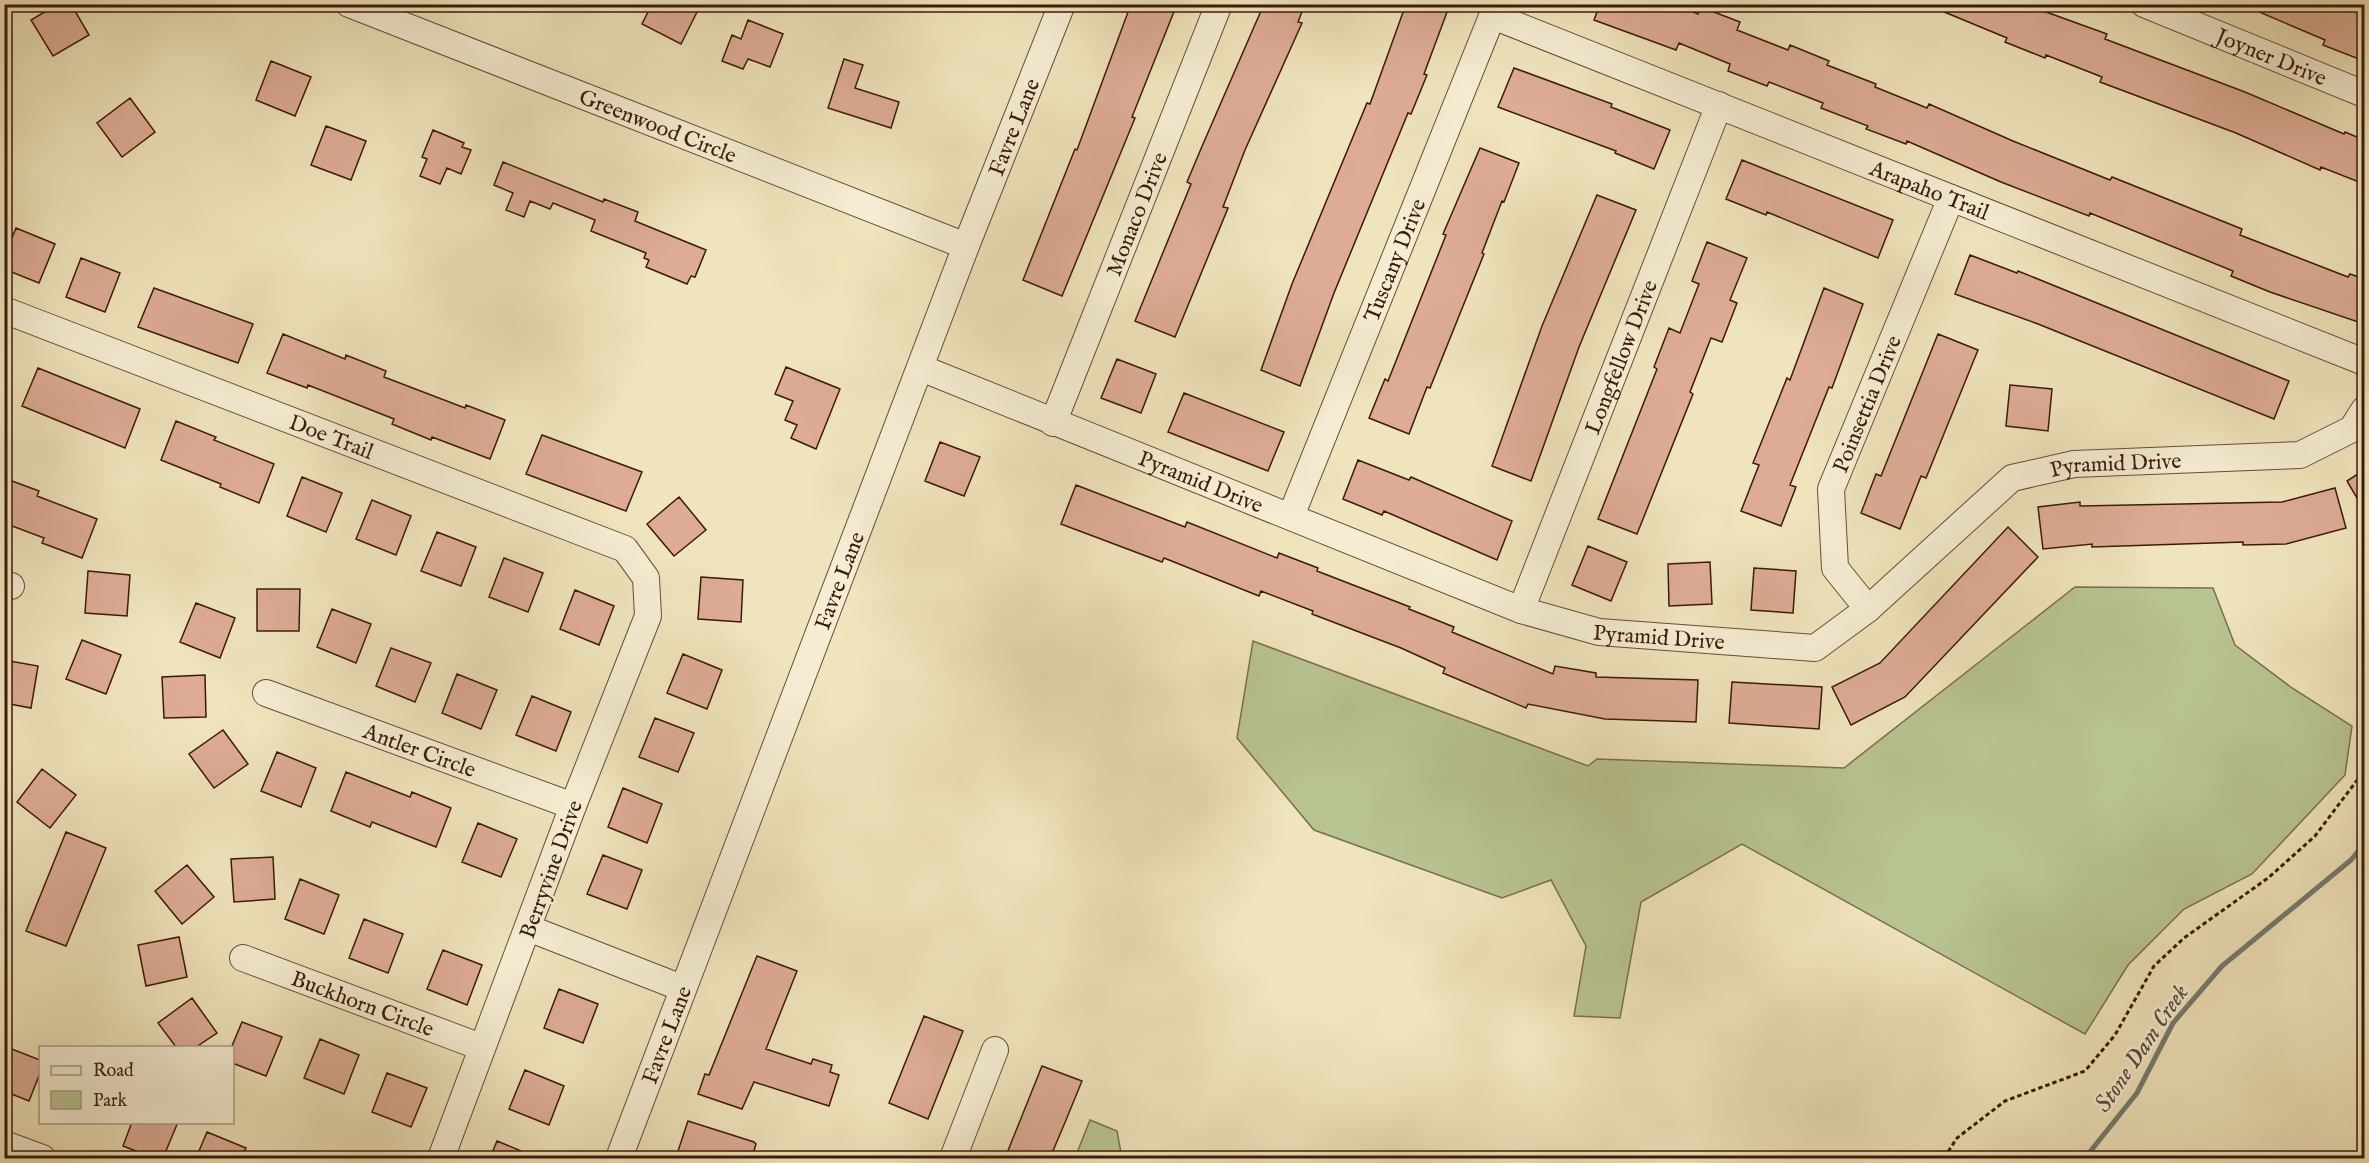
<svg xmlns="http://www.w3.org/2000/svg" width="2369" height="1163" viewBox="0 0 2369 1163" font-family="'IM FELL English',serif">
<style>
.green{fill:#b8c492;stroke:#7a6f4e;stroke-width:1.5}
.lines{fill:none;stroke-linecap:round;stroke-linejoin:round}
.stream{stroke:#747c6f;stroke-width:5}
.building{fill:#deac96;stroke:#3b1a0b;stroke-width:1.5}
.minor-casing{stroke:#684c37;stroke-width:28}
.path{stroke:#3b1a0b;stroke-width:3;stroke-dasharray:4.5 3;stroke-linecap:butt}
.minor{stroke:#f5edd3;stroke-width:26}
.labels{text-anchor:middle;stroke-width:5;stroke-linejoin:round;paint-order:stroke}
.street-label{font-size:22px;fill:#3b1a0b;stroke:#f5edd3}
.water-label{font-size:24px;font-style:italic;fill:#584b3d;stroke:#f5edd3}
</style>
<rect width="100%" height="100%" fill="#f0e4bc"/>
<filter id="stains"><feTurbulence type="fractalNoise" baseFrequency=".00333" numOctaves="4"/><feColorMatrix values="0 0 0 0 .2 0 0 0 0 .09 0 0 0 0 .02 0 0 0 .5 -.17"/></filter>
<radialGradient id="worn" r=".72"><stop offset=".6" stop-color="#630" stop-opacity="0"/><stop offset="1" stop-color="#630" stop-opacity=".3"/></radialGradient>
<path class="green" d="M2075,587L2213,588L2235,645L2292,688L2352,726L2345,775L2252,874L2184,909L2128,965L2085,1034L1742,844L1641,902L1620,1018L1574,1016L1586,946L1551,880L1502,898L1314,830L1237,738L1253,641L1588,766L1597,759L1844,768Z
M1090,1120L1117,1131L1122,1158H1075Z"/>
<g class="lines">
<path class="stream" d="M2085,1158L2137,1093L2173,1023L2222,966L2351,860L2364,844"/>
</g>
<path class="building" d="M58,4H71L89,35L53,56L31,20Z
M652,4H701L681,44L642,24Z
M1131,4H1177L1132,117L1135,118L1062,296L1023,280L1075,149L1077,150Z
M1264,4H1305L1298,22L1302,23L1245,150L1223,207L1228,208L1175,337L1135,321L1191,184L1187,182L1203,144Z
M1406,4H1450L1424,74L1427,75L1411,114L1408,113L1334,293L1300,386L1261,370L1292,284L1367,103L1370,104Z
M1600,4H1674L1698,14L1701,7L1740,22L1737,30L1788,50L1790,45L1829,61L1827,65L1876,84L1875,87L1927,108L1929,104L2013,141L2110,180L2112,177L2242,229L2240,235L2348,277L2350,274L2364,279V324L2270,292L2231,276L2233,271L2090,213L2089,216L2001,182L1907,141L1906,144L1866,129L1868,126L1821,108L1823,103L1769,82L1767,86L1728,71L1730,64L1679,43L1676,50L1594,20Z
M1925,4H2024L2107,34L2105,39L2245,92L2344,134L2345,132L2364,140V184L2321,167L2320,170L2236,133L2100,82L2102,77L2046,55L2045,58L2005,42L2007,38Z
M2341,4L2364,16V61L2323,45L2325,40L2243,5Z
M748,20L783,34L770,67L748,59L743,69L722,61L732,35L741,39Z
M844,59L863,65L855,88L899,102L891,128L828,108Z
M271,61L311,77L295,116L256,100Z
M1514,68L1612,104L1611,107L1670,130L1654,169L1615,153L1616,151L1498,107Z
M130,98L155,132L122,157L97,123Z
M326,126L366,141L351,180L311,165Z
M433,130L464,143L462,147L471,150L461,174L447,168L440,184L420,176L427,159L422,157Z
M1480,148L1519,163L1504,202L1502,201L1482,253L1484,254L1430,388L1427,387L1409,434L1369,418L1385,379L1388,381L1446,235L1443,234Z
M1742,160L1893,220L1878,258L1767,212L1766,215L1726,199Z
M503,162L603,202L604,199L638,212L635,221L706,250L695,277L691,276L687,284L646,267L649,260L644,258L646,253L591,231L595,220L553,203L550,209L530,201L524,217L506,210L513,193L494,185Z
M1597,195L1636,210L1579,347L1531,481L1492,466L1542,326Z
M16,228L55,244L39,283L4,269V257Z
M1707,242L1747,258L1730,300L1737,303L1722,342L1711,338L1690,392L1693,394L1637,534L1598,519L1657,369L1654,367L1669,328L1680,333L1699,284L1692,281Z
M1970,255L2017,273L2018,271L2289,381L2274,419L2038,324L1955,294Z
M81,258L120,273L105,312L66,297Z
M154,288L253,324L238,363L138,327Z
M1824,288L1863,304L1832,388L1829,387L1790,485L1796,487L1781,526L1741,511L1759,465L1753,463L1787,378L1790,380Z
M283,334L345,359L346,355L386,371L384,377L465,408L466,405L505,420L490,459L432,437L431,440L392,424L394,419L308,385L307,388L267,373Z
M1938,334L1978,350L1926,478L1921,476L1900,529L1861,513L1876,474L1881,476Z
M1117,359L1156,374L1141,413L1101,398Z
M786,367L840,389L816,449L791,438L797,425L785,420L793,401L775,394Z
M38,368L140,409L125,448L22,406Z
M2010,385L2052,389L2048,431L2006,426Z
M1184,393L1284,432L1268,471L1168,432Z
M176,421L216,437L214,440L274,464L259,503L220,487L221,484L161,460Z
M542,435L642,472L626,511L526,474Z
M940,442L980,457L964,496L925,481Z
M1358,460L1409,480L1411,477L1512,521L1497,560L1384,511L1382,515L1343,499Z
M2364,470V510L2347,481Z
M302,477L342,493L326,532L287,516Z
M4,478L39,491L37,496L97,519L82,558L42,543L44,538L4,523Z
M1076,485L1185,527L1187,522L1277,558L1279,553L1318,568L1317,571L1410,607L1409,609L1454,627L1452,632L1553,674L1555,666L1596,673V677L1698,680L1696,722L1605,719L1528,704L1526,708L1443,673L1445,668L1401,648L1312,614L1313,611L1261,591L1259,596L1164,558L1162,562L1061,524Z
M2335,488L2346,528L2286,544L2243,545V542L2092,547V544L2043,549L2038,507L2080,502V506L2282,502Z
M679,497L706,530L674,556L647,524Z
M372,500L411,516L396,555L356,539Z
M2008,527L2038,557L1905,697L1851,725L1832,687L1880,663Z
M437,532L476,547L461,586L421,571Z
M1588,546L1627,562L1611,601L1572,585Z
M504,558L543,573L528,612L489,597Z
M1710,562L1712,604L1669,606L1668,564Z
M1754,568L1796,571L1793,613L1751,610Z
M88,571L130,575L127,616L85,613Z
M701,577L743,580L741,622L698,619Z
M257,589H300L299,631H257Z
M575,590L614,606L599,645L560,629Z
M196,603L235,618L220,658L180,642Z
M332,609L371,624L356,663L317,647Z
M82,640L121,655L106,694L66,679Z
M391,648L431,663L415,702L376,686Z
M683,654L722,670L707,709L667,693Z
M4,660L38,666L31,708L4,703Z
M457,674L497,690L481,729L442,713Z
M205,675L206,717L164,718L162,677Z
M1732,682L1822,687L1819,729L1729,723Z
M532,696L571,712L556,751L516,735Z
M655,718L694,733L678,772L639,757Z
M223,730L248,764L214,788L189,754Z
M277,752L316,768L301,807L261,791Z
M42,769L76,795L50,828L17,802Z
M346,772L410,797L412,792L451,808L436,847L372,822L370,827L331,811Z
M623,788L662,804L647,843L608,827Z
M478,823L517,839L501,877L462,862Z
M66,832L106,848L66,946L26,931Z
M603,855L642,870L627,909L587,894Z
M273,857L275,899L234,902L231,859Z
M187,865L214,897L182,924L155,891Z
M300,879L339,895L324,934L285,919Z
M364,919L403,934L388,973L349,958Z
M179,937L187,977L146,986L138,945Z
M443,950L482,965L467,1005L427,989Z
M757,956L797,971L766,1049L811,1064L813,1059L832,1065L830,1072L839,1075L829,1106L754,1082L742,1109L698,1094L705,1074L709,1075Z
M559,989L598,1004L583,1043L544,1028Z
M192,998L217,1033L196,1047H176L158,1023Z
M924,1016L963,1031L928,1119L889,1103Z
M242,1022L282,1037L266,1076L232,1063V1046Z
M320,1039L359,1055L344,1094L304,1078Z
M4,1046L40,1060V1073L29,1101L4,1091Z
M1042,1066L1082,1081L1066,1120L1050,1158H1005Z
M525,1070L564,1086L549,1125L509,1109Z
M387,1073L427,1088L411,1127L372,1112Z
M688,1121L754,1142L756,1144L752,1158H690L677,1154Z
M132,1122H178L163,1158H154L123,1146Z
M207,1132L246,1148L241,1158H196Z
M497,1141L538,1158H490Z"/>
<g class="lines">
<defs>
<g id="minor">
<path id="s1" d="M349,4L966,246"/>
<path id="s2" d="M2144,4L2364,94"/>
<path id="s3" d="M1493,16L2364,362"/>
<path id="s4" d="M4,310L625,549L646,578L648,616L573,806L441,1158"/>
<path id="s5" d="M921,368L1521,610L1599,632L1815,648L1868,609L2012,478L2074,464L2300,455L2352,429L2364,410"/>
<path id="s6" d="M1053,423L1219,4"/>
<path id="s7" d="M1291,516L1497,4"/>
<path d="M4,584L11,586"/>
<path id="s8" d="M1868,609L1835,568L1831,489L1951,198"/>
<path id="s9" d="M1521,610L1719,105"/>
<path id="s10" d="M266,693L573,806"/>
<path d="M528,928L682,988"/>
<path id="s11" d="M243,958L481,1047"/>
<path d="M4,1144L42,1158"/>
<path id="s12" d="M619,1158L966,246L1062,4"/>
<path d="M953,1158L995,1050"/>
</g>
</defs>
<use href="#minor" class="minor-casing"/>
<path class="path" d="M1944,1158L1957,1138L2005,1101L2085,1071L2115,1035L2154,966L2184,938L2268,878L2315,836L2364,771"/>
<use href="#minor" class="minor"/>
</g>
<g class="labels">
<g class="street-label">
<text dy="8" stroke="none"><textPath href="#s2" startOffset="138">Joyner Drive</textPath></text>
<text dy="8" stroke="none"><textPath href="#s1" startOffset="332">Greenwood Circle</textPath></text>
<text dy="8" stroke="none"><textPath href="#s12" startOffset="1104">Favre Lane</textPath></text>
<text dy="8" stroke="none"><textPath href="#s3" startOffset="470">Arapaho Trail</textPath></text>
<text dy="8" stroke="none"><textPath href="#s6" startOffset="225">Monaco Drive</textPath></text>
<text dy="8" stroke="none"><textPath href="#s7" startOffset="276">Tuscany Drive</textPath></text>
<text dy="8" stroke="none"><textPath href="#s9" startOffset="272">Longfellow Drive</textPath></text>
<text dy="8" stroke="none"><textPath href="#s8" startOffset="224">Poinsettia Drive</textPath></text>
<text dy="8" stroke="none"><textPath href="#s4" startOffset="351">Doe Trail</textPath></text>
<text dy="8" stroke="none"><textPath href="#s5" startOffset="1310">Pyramid Drive</textPath></text>
<text dy="8" stroke="none"><textPath href="#s5" startOffset="302">Pyramid Drive</textPath></text>
<text dy="8" stroke="none"><textPath href="#s12" startOffset="618">Favre Lane</textPath></text>
<text dy="8" stroke="none"><textPath href="#s5" startOffset="788">Pyramid Drive</textPath></text>
<text dy="8" stroke="none"><textPath href="#s10" startOffset="164">Antler Circle</textPath></text>
<text transform="translate(550 869) rotate(-70)" y="8">Berryvine Drive</text>
<text dy="8" stroke="none"><textPath href="#s11" startOffset="128">Buckhorn Circle</textPath></text>
<text dy="8" stroke="none"><textPath href="#s12" startOffset="132">Favre Lane</textPath></text>
</g>
<g class="water-label">
<text transform="translate(2141 1048) rotate(-56)" y="8">Stone Dam Creek</text>
</g>
</g>
<rect width="2369" height="1163" fill="none" stroke="#f0e4bc" stroke-width="24"/>
<rect x="6" y="6" width="2357" height="1151" fill="none" stroke="#3b1a0b" stroke-width="3"/>
<rect x="12" y="12" width="2345" height="1139" fill="none" stroke="#3b1a0b" stroke-width="1.5"/>
<rect x="39" y="1046" width="195" height="78" fill="#f5edd3" stroke="#ab9983" stroke-width="1.5"/>
<rect x="51" y="1066" width="30" height="9" fill="#f5edd3" stroke="#ab9983" stroke-width="1.5"/>
<text x="93" y="1076" font-size="18" fill="#3b1a0b">Road</text>
<rect x="51" y="1091" width="30" height="18" fill="#b8c492" stroke="#ab9983" stroke-width="1.5"/>
<text x="93" y="1106" font-size="18" fill="#3b1a0b">Park</text>
<rect width="100%" height="100%" filter="url(#stains)"/>
<rect width="100%" height="100%" fill="url(#worn)"/>
</svg>
